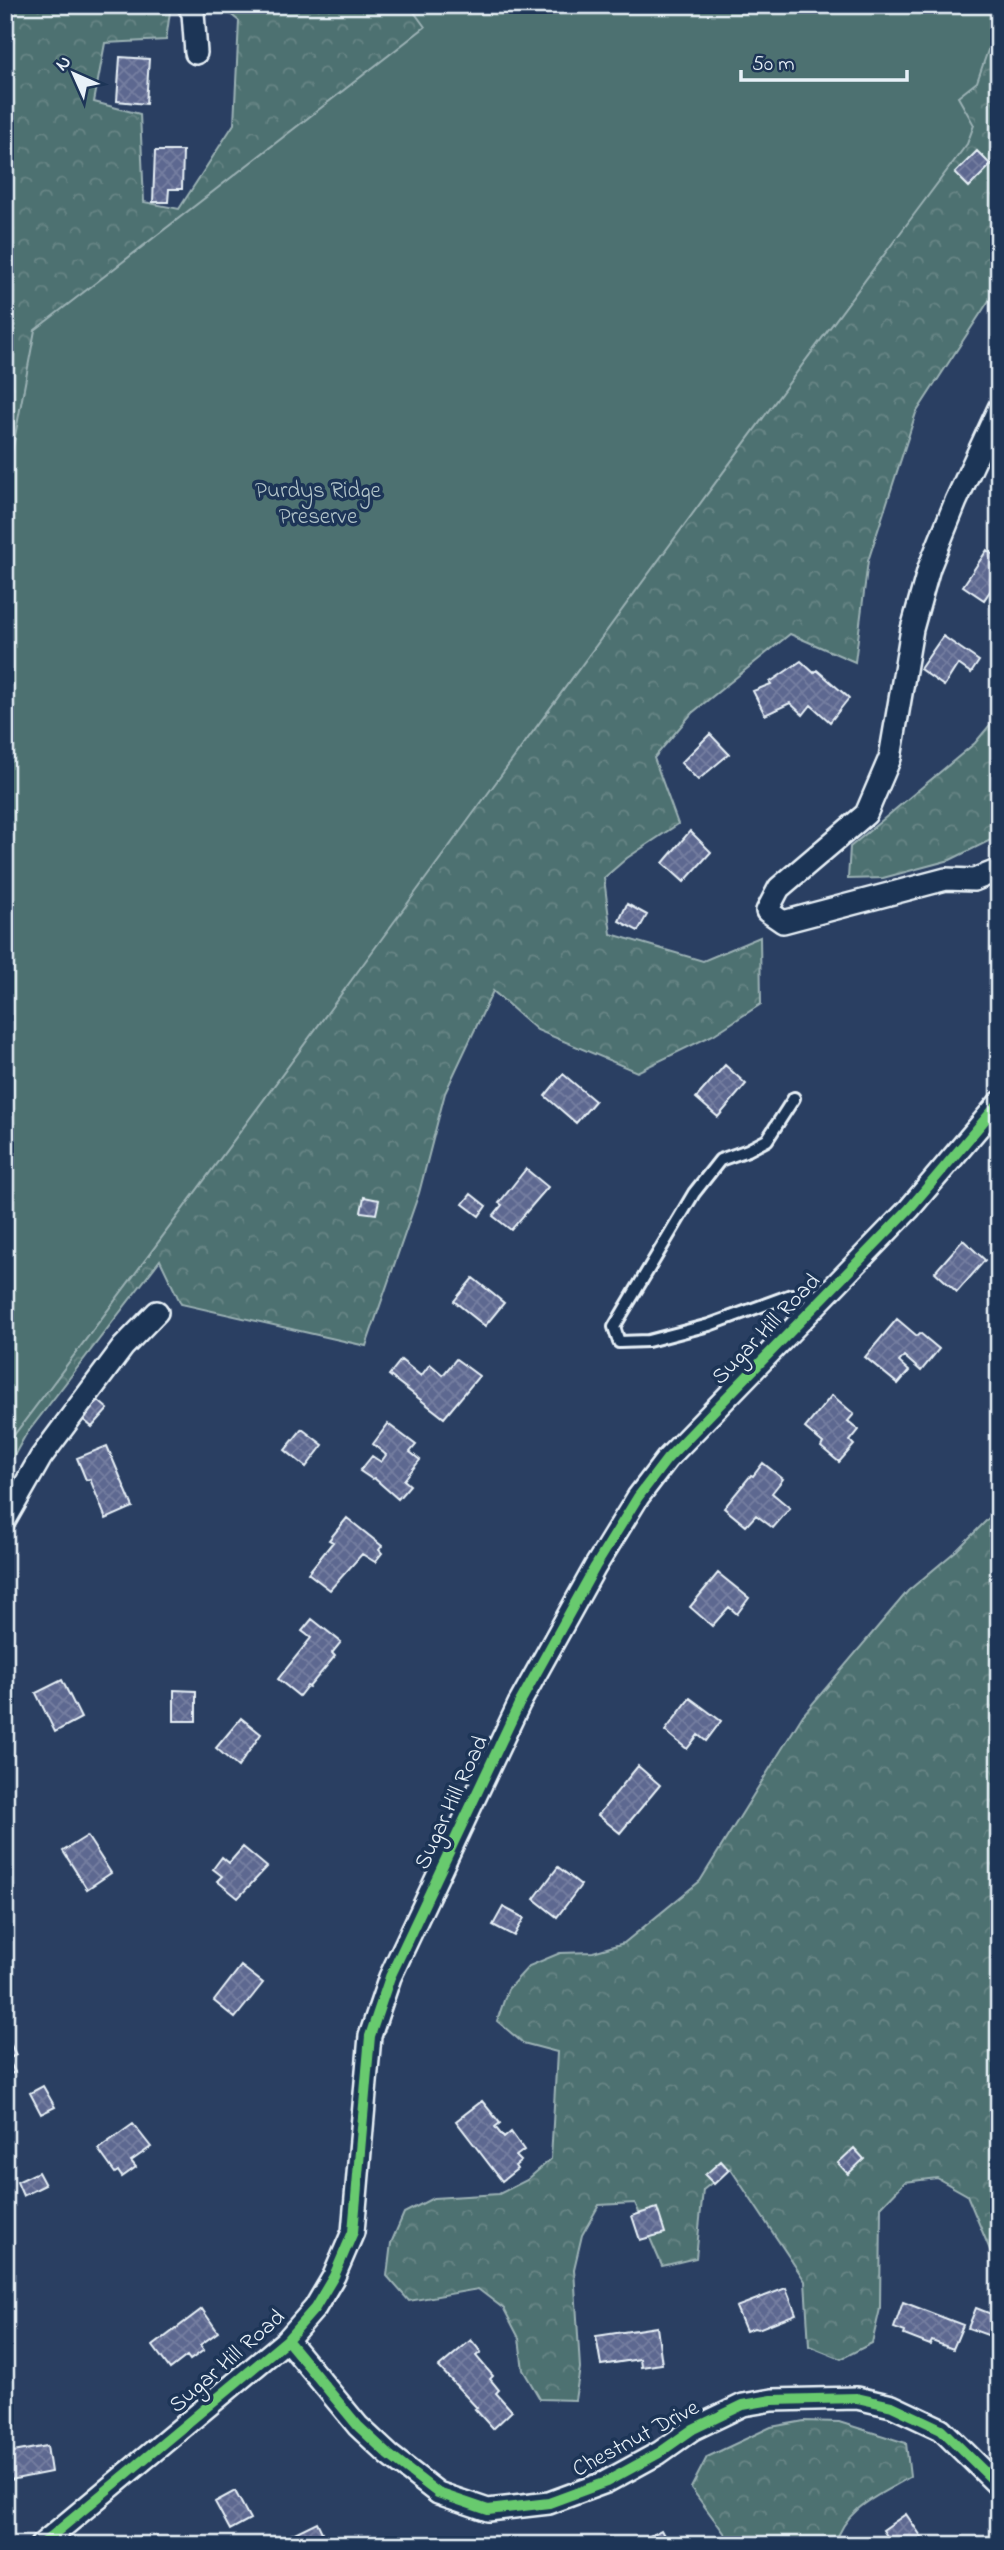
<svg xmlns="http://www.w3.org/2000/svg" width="1004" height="2550" viewBox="0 0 1004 2550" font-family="'Indie Flower',sans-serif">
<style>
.forest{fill:url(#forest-crowns);stroke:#9bb1b4;stroke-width:2}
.park{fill:#4e7171;stroke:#9bb1b4;stroke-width:2}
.building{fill:url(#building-cross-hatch);stroke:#e8f1f8;stroke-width:2}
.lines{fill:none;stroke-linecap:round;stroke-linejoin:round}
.service-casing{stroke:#e8f1f8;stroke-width:16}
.minor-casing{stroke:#e8f1f8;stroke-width:26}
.service{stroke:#1d3557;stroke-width:10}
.minor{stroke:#1d3557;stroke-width:21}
.cycleway-casing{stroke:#1d3557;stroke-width:15}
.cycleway{stroke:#67ca6e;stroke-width:10}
.labels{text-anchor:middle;stroke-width:7;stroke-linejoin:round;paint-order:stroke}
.park-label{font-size:23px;fill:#b2c4c9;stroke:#1d3557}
.street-label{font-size:23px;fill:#e8f1f8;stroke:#1d3557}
</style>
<defs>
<pattern id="forest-crowns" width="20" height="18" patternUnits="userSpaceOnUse" patternTransform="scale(1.75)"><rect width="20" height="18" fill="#4e7171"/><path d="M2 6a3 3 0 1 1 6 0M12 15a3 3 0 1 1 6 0" fill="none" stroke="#688686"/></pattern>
<pattern id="building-cross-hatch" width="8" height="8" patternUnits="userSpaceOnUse" patternTransform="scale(1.75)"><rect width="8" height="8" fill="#5d6890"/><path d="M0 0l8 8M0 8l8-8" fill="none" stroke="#747ea0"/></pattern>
</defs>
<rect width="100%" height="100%" fill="#2a3f62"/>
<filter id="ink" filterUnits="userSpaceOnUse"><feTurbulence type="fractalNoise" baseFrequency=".0143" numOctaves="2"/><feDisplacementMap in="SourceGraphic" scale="14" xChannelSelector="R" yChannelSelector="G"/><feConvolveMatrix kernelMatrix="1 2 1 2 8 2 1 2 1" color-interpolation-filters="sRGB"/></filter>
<g filter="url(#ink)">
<path class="forest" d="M5,5H171L166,40L105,43L94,102L140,114L144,202L179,209L234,124L239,21L219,5H999V285L916,413L868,561L855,662L790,634L692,713L654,758L678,824L627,858L604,878L611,934L703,961L760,937L761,1004L713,1035L637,1072L537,1030L493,991L445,1093L419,1193L366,1346L181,1304L160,1260L25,1436L5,1472Z
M999,714V836L950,860L883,878L848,879L850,847L975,743Z
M999,1508V2259L993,2257L967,2195L937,2178L905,2182L881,2207L880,2309L872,2343L841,2359L809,2346L805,2281L730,2168L703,2190L696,2258L662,2266L635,2203L599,2205L582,2235L574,2269L580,2368L575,2400L540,2399L523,2370L519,2338L504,2309L478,2289L409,2301L387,2276L391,2243L404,2213L433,2198L499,2194L527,2180L551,2159L557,2052L523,2043L497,2021L508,1989L529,1966L560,1953L593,1952L624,1943L700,1881L803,1715L908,1591L957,1550Z
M804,2421L839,2422L906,2443L910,2477C880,2495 845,2507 835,2545H733L691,2488L707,2457L771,2427Z"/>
<path class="park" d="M409,5H999V41L988,50L977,82L958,97L974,125L967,144C642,575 331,1016 5,1447V489L35,330L425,27Z"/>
<path class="building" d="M120,57L149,59L146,104L117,101Z
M155,151H183L182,189H169L168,202H153Z
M977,151L991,165L969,187L955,173Z
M987,550L999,559V578L984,600L963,586Z
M943,636L979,661L971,673L958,664L944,686L920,669Z
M801,661L814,673L817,670L849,698L830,722L811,705L803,715L790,703L765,715L753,691L771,684L770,682Z
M710,734L729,754L698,780L681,763Z
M690,831L711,852L684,882L663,863Z
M627,904L647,915L638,931L619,921Z
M725,1065L746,1084L718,1117L696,1098Z
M563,1074L595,1101L576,1123L545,1096Z
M526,1169L548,1187L511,1230L493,1216L502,1205L499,1203Z
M471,1194L486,1206L479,1216L463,1204Z
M364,1197L379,1200L376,1214L361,1212Z
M963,1240L985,1260L957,1292L935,1272Z
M473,1278L504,1303L485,1326L454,1301Z
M897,1319L917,1336L920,1333L939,1349L921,1371L904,1356L899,1362L909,1371L898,1384L865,1357Z
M456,1359L479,1376L444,1418L389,1375L401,1360L421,1376L430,1364L443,1375Z
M88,1392L108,1409L92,1427L73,1411Z
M832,1395L854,1414L848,1421L859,1430L850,1441L854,1445L839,1462L821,1447L823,1443L805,1428Z
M388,1424L416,1445L410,1452L420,1460L404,1480L410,1485L398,1499L374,1478L372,1479L360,1471L372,1456L381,1462L386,1455L373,1444Z
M302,1429L323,1445L306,1467L285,1450Z
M107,1446L133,1507L106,1519L90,1479L86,1480L77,1458Z
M763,1463L783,1479L772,1493L790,1508L773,1528L756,1515L746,1526L724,1508L751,1475L753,1476Z
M347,1518L382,1546L379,1550L382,1553L375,1562L362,1554L330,1590L308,1573L333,1542L329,1540Z
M718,1573L749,1598L737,1614L729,1607L712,1626L690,1607Z
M312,1619L341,1642L332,1653L335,1656L309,1687L307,1686L299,1696L278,1679L311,1638L302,1631Z
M62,1680L81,1718L55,1732L36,1693Z
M174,1690L196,1691V1721H174Z
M690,1698L721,1721L706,1741L698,1735L687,1749L665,1731Z
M241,1718L261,1734L238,1767L216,1748Z
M638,1766L660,1785L620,1833L598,1815Z
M87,1836L111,1873L87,1889L63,1851Z
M243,1847L267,1867L238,1898L217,1881L222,1876L213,1869L222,1857L229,1863Z
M558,1867L581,1885L557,1917L534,1899Z
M503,1907L524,1918L514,1936L493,1925Z
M241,1966L263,1983L235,2018L214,2001Z
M8,2039L16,2055L8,2059L15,2072L5,2077V2040Z
M43,2086L55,2107L41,2114L30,2093Z
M482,2101L500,2123L495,2127L504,2138L511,2132L524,2150L516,2156L521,2161L515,2166L517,2169L502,2181L456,2121Z
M133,2124L151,2147L131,2161L136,2167L122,2177L118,2171L115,2173L98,2149Z
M854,2148L864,2159L848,2174L838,2163Z
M721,2161L729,2170L714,2184L705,2175Z
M38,2172L45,2185L23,2196L17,2182Z
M657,2208L665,2233L640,2240L632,2216Z
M786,2288L796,2314L758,2329L754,2328L746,2331L736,2307Z
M903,2302L963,2325L953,2349L932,2341L930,2345L904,2335L905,2332L894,2328Z
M976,2308L999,2317L993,2337L968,2328Z
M202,2309L218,2332L200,2345L204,2350L190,2360L187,2356L170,2369L153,2346Z
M657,2327L662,2364L641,2367L640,2359L601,2365L596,2336Z
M471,2340L481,2352L476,2356L493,2376L490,2379L499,2390L496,2393L512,2411L493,2429L475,2409L477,2408L439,2367Z
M11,2439L13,2452L47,2446L51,2472L5,2481V2440Z
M235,2491L250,2519L230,2530L215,2502Z
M906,2514L927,2545H888L891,2542L883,2530Z
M317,2522L328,2545H275L274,2543Z
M661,2530L669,2545H644L642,2540Z"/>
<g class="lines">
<defs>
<path id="service" d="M794,1098L767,1140L748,1150L720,1160L694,1193L614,1327L619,1342L648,1341L709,1325L791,1295L823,1296"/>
<path id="minor" d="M188,5L193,13L196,53
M999,408L956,501L929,568L912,629L890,758L866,814L779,888L767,911L783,922L946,879L974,880L999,870
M5,1520L41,1457L123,1347L157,1312
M287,2340L358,2426L389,2455L438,2493L488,2510L549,2503L606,2482L659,2453L693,2429L743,2405L772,2400L857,2398L892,2406L941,2429L999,2486
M41,2545L287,2340L315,2308L334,2276L353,2232L370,2036L390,1977L519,1704L595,1567L638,1497L667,1459L909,1209L999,1103"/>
</defs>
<use href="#service" class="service-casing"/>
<use href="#minor" class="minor-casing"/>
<use href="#service" class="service"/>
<use href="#minor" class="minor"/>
<defs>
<path id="cycleway" d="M287,2340L358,2426L389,2455L438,2493L488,2510L549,2503L606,2482L659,2453L693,2429L743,2405L772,2400L857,2398L892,2406L941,2429L999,2486
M41,2545L287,2340L315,2308L334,2276L353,2232L370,2036L390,1977L519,1704L595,1567L638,1497L667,1459L909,1209L999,1103"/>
</defs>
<use href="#cycleway" class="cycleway-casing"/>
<use href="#cycleway" class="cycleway"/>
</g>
</g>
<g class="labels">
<g class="park-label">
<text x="318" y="497">Purdys Ridge<tspan x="318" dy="26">Preserve</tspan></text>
</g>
<g class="street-label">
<text transform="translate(765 1328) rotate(-46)" y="8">Sugar Hill Road</text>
<text transform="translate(450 1802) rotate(-65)" y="8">Sugar Hill Road</text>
<text transform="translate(226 2360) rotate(-41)" y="8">Sugar Hill Road</text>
<text transform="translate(635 2437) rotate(-28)" y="8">Chestnut Drive</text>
</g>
</g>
<rect width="1004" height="2550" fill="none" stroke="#1d3557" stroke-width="28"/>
<rect x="14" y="14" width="976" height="2522" fill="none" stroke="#e8f1f8" stroke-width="2.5" filter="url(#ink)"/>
<g transform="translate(74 74) rotate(315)" stroke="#1d3557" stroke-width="5" paint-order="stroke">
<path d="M0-5L12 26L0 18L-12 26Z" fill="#e8f1f8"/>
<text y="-10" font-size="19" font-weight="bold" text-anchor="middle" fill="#e8f1f8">N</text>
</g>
<path d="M741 70v10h166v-10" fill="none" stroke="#e8f1f8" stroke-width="3.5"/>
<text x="752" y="70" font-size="21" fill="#e8f1f8" stroke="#1d3557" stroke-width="5" paint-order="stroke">50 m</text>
</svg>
